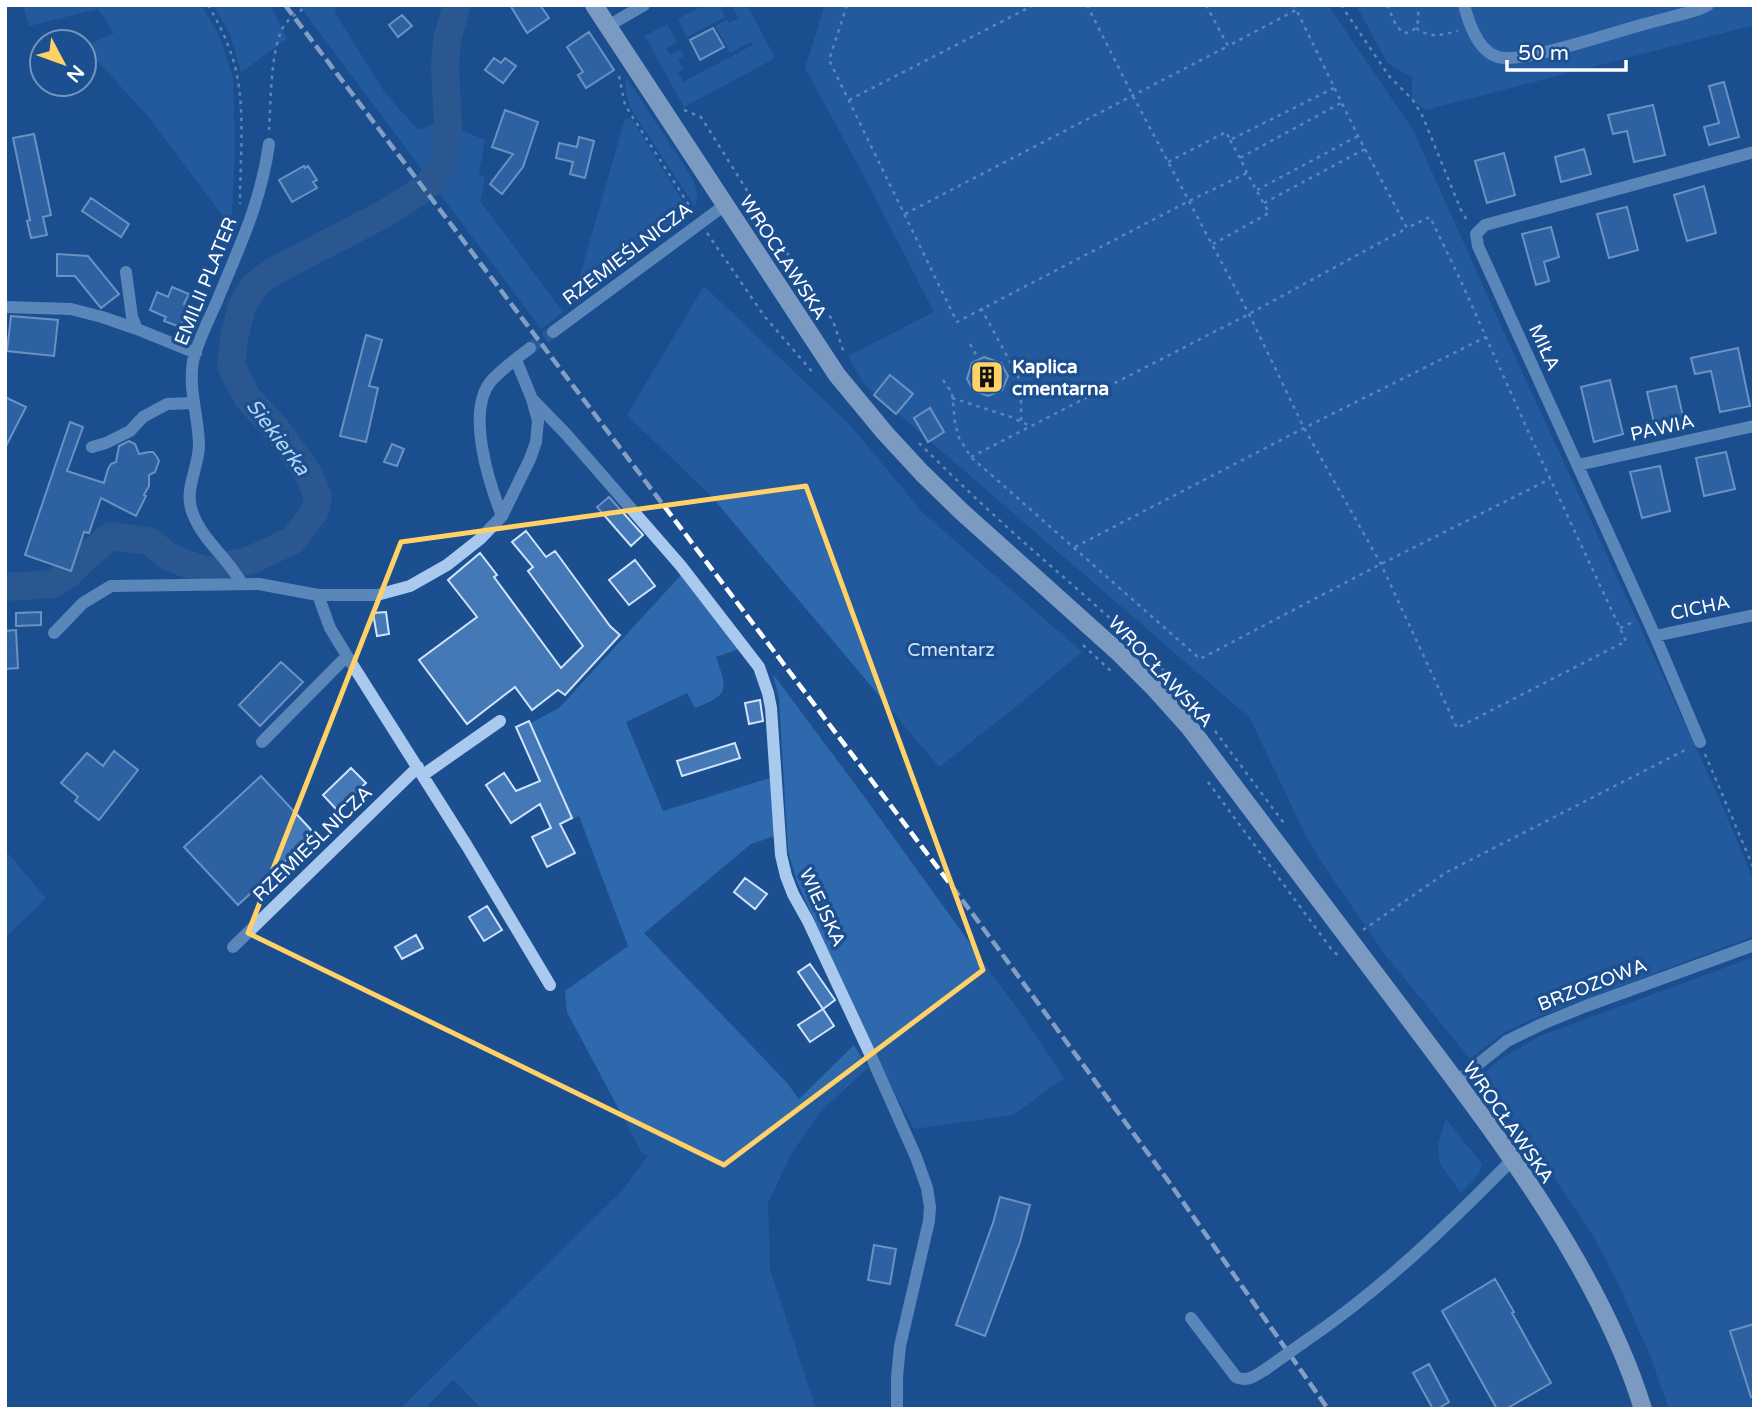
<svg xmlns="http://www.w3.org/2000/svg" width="1759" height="1414" viewBox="0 0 1759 1414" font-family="'Varela Round',sans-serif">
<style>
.green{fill:#2e69ad}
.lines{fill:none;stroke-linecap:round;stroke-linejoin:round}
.river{stroke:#3c6290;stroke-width:28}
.building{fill:#4478b7;stroke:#cfe3fa;stroke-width:2}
.minor-tunnel{stroke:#3d69a0;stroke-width:12;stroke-dasharray:12 6;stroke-linecap:butt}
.path{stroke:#a9c9ee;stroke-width:2.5;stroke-dasharray:3.5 5;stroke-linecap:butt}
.minor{stroke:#a9c9ee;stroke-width:12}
.major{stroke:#f0f6ff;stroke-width:18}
.rail{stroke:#fff;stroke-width:4.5;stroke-dasharray:12 5;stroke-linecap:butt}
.minor-bridge{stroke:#a9c9ee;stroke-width:12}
.marked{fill:none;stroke:#ffd166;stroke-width:5;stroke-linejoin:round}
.labels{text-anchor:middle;stroke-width:7;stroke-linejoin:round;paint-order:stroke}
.street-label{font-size:19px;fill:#fff;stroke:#1b4f8f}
.poi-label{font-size:19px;font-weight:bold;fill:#fff;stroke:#1b4f8f;text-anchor:start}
.park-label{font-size:19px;fill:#cfe3fa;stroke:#1b4f8f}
.water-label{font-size:21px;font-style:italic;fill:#b5d3f5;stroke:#1b4f8f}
</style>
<rect width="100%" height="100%" fill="#1b4f8f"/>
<path class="green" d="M23,5H201L219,35L233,78L235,155L231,227L146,114L84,46L114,33L98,9L29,26Z
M213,5H270L287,39L241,72L230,34Z
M299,5H336L335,13L385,93L418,130L440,121L485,140L479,173L485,179L480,201L563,312L541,329Z
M703,5H727L721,9L725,17L687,37L678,19Z
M732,5H747L775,58L684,107L645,36L667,24L677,42L666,48L670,55L681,49L684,56L678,59L683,69L678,72L683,82L753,45L751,42L730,53L715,26L727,20L729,23L738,19Z
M825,5H1328L1413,130L1510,346L1715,789L1754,881V936L1530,1020L1503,1033L1470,1059L1384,953L1322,863L1304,832L1250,718L864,384L848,356L934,312L865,178L805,68Z
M1356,5H1754V25L1425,110L1412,99V78L1387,62Z
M625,78L628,80L692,178C697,188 699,197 695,207L631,109L626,92Z
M629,118L632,120L687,208L689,215L582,298L574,299V296L624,122L626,119Z
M704,286L851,426L923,513L1082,652L1013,709L939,767L712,497L627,415Z
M681,575L739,649L716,657C727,690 731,694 695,708L687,693L626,722L663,811L770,778L775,836L751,844L644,933L787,1083L799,1099L854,1045L868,1068L822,1110L791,1154L768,1203L770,1270L816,1409H482L453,1379L425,1409H400L622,1191L648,1155L642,1153L567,1012L565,991L628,946L579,816L571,820L531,723L559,708Z
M773,674L866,799L1028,1024L1064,1078L1013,1115L914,1129L888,1080L797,882L788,851L779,699Z
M5,850L46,898L5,938Z
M1754,957V1409H1669L1650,1355L1616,1279L1591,1232L1549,1170L1480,1077L1499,1060L1540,1036Z
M1446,1119L1482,1164L1479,1174L1461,1193L1440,1164L1438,1145Z"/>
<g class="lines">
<path class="river" d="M430,183L444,159L448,125L445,68L447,40L457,5
M5,587L52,584L67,575L85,557L111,536L149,541L169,557L206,571L251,560L293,540L315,511L318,497L308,473L277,430L247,397L231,366L234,338L242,306L255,285L274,271L384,214L417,193"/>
</g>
<path class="building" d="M510,5H540L549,18L527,33Z
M402,15L412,26L398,37L389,25Z
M713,28L724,47L700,60L690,40Z
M589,32L614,70L586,88L578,75L583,72L567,47Z
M494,58L501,63L505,58L516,66L503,83L485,70Z
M1724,82L1739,137L1709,145L1704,127L1719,123L1709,86Z
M1653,105L1665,155L1634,162L1627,131L1613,134L1608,115Z
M505,110L538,122L523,167L502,194L490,184L513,154L492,147Z
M34,134L51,215L43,217L47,235L31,238L27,221L30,220L13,138Z
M579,137L594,141L585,178L570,174L573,162L556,158L559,143L577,147Z
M1584,149L1591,174L1561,182L1555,157Z
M1504,153L1515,195L1487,203L1475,161Z
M304,166L305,168L308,166L317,180L313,182L317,188L292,202L279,180Z
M1704,186L1716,233L1687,241L1674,195Z
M91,198L129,224L121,237L82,211Z
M1627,207L1638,250L1609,258L1597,214Z
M1551,227L1559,257L1544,262L1549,281L1536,285L1522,234Z
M57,254L88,256L119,294L101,308L75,276H57Z
M172,287L189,294L184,304L189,306L180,327L164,321L166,317L150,310L157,292L168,297Z
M11,316L58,320L54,356L7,351Z
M366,335L382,340L369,386L378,388L366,442L340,436Z
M1738,348L1750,406L1720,412L1711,371L1695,374L1691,358Z
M984,357L1001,363L1008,376L1002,390L988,396L974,391L967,379L972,363Z
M890,375L913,394L896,414L874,395Z
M1610,380L1623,434L1594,442L1581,387Z
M1676,386L1684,421L1655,427L1647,392Z
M5,397L26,407L5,448Z
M930,408L944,432L928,442L914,418Z
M70,422L83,427L67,471L104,483L108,469L111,464L116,462L119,446L129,441L135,444L139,454L149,452H153L157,457L159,461L155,472L149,475V486L144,495L146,496L136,516L101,498L89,533L84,532L71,571L25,555Z
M392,444L404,449L397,466L384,462Z
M1726,452L1735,489L1704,496L1696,458Z
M1660,466L1670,511L1642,518L1630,472Z
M609,497L643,535L631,546L597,507Z
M526,531L546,557L555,551L610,626L620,635L565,695L558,690L532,710L515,687L467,724L419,660L477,617L448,580L480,553L497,575L494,577L561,668L583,646L528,571L533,567L512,542Z
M635,560L655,586L629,605L609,580Z
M41,612V625L16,626V613Z
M386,612L389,634L377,636L373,613Z
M16,630L18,668L5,669V631Z
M281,662L303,682L260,726L239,705Z
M760,700L763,721L749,724L745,703Z
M529,721L572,818L560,824L575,853L547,867L532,837L551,828L540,804L511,823L486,785L504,773L516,791L540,781L516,727Z
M735,743L740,758L682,776L677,761Z
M114,751L138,770L99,820L75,801L78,797L61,783L87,753L103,766Z
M351,768L366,783L337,810L323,795Z
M261,776L315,834L238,905L184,847Z
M745,878L767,894L755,909L734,892Z
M487,906L502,930L484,941L469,917Z
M416,935L423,948L402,959L395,947Z
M810,964L835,1000L823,1009L798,972Z
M823,1009L834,1026L810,1042L798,1025Z
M1000,1197L1030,1205L1020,1242L985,1336L956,1325L993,1223Z
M874,1245L896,1249L890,1284L868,1280Z
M1495,1279L1514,1312L1512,1313L1551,1383L1506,1409H1497L1442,1311Z
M1754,1324V1397H1751L1730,1331Z
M1429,1364L1449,1402L1437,1409H1433L1413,1373Z"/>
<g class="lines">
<path class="minor-tunnel" d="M530,348L553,332"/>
<path class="path" d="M208,5C221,27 232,50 237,75C245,117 240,161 240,204
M847,5L829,60L957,322L1189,201L1247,173L1269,213L1213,244
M1087,5L1133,96L1249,314L1304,428L1381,564L1457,728L1626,641L1533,442L1459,277L1430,217L1407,228L1358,136L1294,5
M1206,5L1228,46L1296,10
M1341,5L1389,76L1412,99L1422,115L1461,210L1468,222
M1387,5L1396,25L1403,33C1419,33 1420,19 1417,5
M1416,28C1431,39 1441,35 1458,31
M619,76L625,105L694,213
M849,100L1034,5
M684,110L701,117L775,235L833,321L844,353
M269,130C271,103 270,43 286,23C292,16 301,11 307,5
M1230,140L1240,158
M1168,162L1226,132L1230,140L1334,88
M1247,173L1240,158L1341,103
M1257,190L1358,136
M1264,203L1365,149
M905,214L1228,46
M707,233L765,317L815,375
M981,308L1021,382V422
M970,344L979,360
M943,380L952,393L955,423L959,438L971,457L1200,659L1381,564L1550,479
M952,398L1011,417L1030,426
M919,443C957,481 996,518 1036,553C1087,598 1140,642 1184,693
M971,457L1249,314L1407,228
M1075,547L1304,428L1486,337
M1620,628L1633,622
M1083,645L1112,672
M1215,731L1286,826
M1705,754L1754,869
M1208,782L1332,950L1341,958
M1363,930L1447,872L1687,749"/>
<path class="minor" d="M1464,5C1469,24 1478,51 1498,57C1519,64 1609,34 1634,27C1655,21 1676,16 1697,10L1708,5
M608,26L644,5
M126,272L132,317L137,329L196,353
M5,307L71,309L102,317L137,329
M553,332L725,205
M532,399L567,435L681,566L759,667L768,693L771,708L781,855L786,876L793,894L808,921L870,1054L916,1157L927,1188L930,1207L929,1221L900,1346L897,1377V1409
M92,447L106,443L130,431L143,417L167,404L194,403
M1578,465L1754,426
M502,516C489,483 465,410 492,380C503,368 517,358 530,348
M242,584C229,559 203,541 193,514C183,491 198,470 199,446C199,418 188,390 193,361C198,340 209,320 217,301C239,247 261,203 269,144
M318,595L330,628L347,656L467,846L550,985
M54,633L83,603L111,586L259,584L318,595H377L410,586L447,565L480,539L502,516L530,459L536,442L538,421L532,399L516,360
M1655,636L1754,615
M262,742L347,656
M1700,742L1655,636L1478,246L1476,234L1485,225L1754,152
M423,775L500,721
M233,947L418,767
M1456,1082L1507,1041L1542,1024L1586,1006L1754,945
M1191,1318L1236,1377C1247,1383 1256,1375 1266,1369
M1304,1342C1381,1290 1447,1226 1512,1160"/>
<path class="major" d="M594,5L837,375L885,433L922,473L961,511L1118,652L1155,689L1190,728C1262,824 1334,920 1407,1016C1495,1133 1599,1267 1643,1409"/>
<path class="rail" d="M285,5L972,913L1169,1182L1328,1409"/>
<path class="minor-bridge" d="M1266,1369L1304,1342"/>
</g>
<path d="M0 0H1759V1414H0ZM806,486L983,970L724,1165L248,933L401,542Z" fill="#1b4f8f" fill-opacity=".55" fill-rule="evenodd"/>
<path class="marked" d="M806,486L983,970L724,1165L248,933L401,542Z"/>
<defs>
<symbol id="building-square" viewBox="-11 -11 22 22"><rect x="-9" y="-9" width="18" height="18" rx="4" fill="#ffd166" stroke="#1b4f8f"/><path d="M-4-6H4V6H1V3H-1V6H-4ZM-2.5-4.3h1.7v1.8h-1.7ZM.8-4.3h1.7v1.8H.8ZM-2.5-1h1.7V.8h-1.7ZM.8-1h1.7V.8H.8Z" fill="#111"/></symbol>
</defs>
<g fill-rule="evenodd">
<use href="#building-square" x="968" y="358" width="38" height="38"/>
</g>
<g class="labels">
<g class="street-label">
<text transform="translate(627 253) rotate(-37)" y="7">RZEMIEŚLNICZA</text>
<text transform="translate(784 257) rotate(57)" y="7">WROCŁAWSKA</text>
<text transform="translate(205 281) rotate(-68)" y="7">EMILII PLATER</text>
<text transform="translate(1545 347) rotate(65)" y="7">MIŁA</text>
<text transform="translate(1662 427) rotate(-13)" y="7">PAWIA</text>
<text transform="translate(1700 607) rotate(-12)" y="7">CICHA</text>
<text transform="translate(1161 671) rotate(47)" y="7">WROCŁAWSKA</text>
<text transform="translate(312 843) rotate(-44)" y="7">RZEMIEŚLNICZA</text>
<text transform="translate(823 907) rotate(65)" y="7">WIEJSKA</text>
<text transform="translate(1592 984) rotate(-21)" y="7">BRZOZOWA</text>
<text transform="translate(1509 1122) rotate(55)" y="7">WROCŁAWSKA</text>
</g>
<g class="poi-label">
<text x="1012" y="373">Kaplica<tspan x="1012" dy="22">cmentarna</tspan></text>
</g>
<g class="park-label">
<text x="951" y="656">Cmentarz</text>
</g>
<g class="water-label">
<text transform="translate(278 437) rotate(53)" y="7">Siekierka</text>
</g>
</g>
<rect width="1759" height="1414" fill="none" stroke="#ffffff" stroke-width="14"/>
<g transform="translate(63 63) rotate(131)"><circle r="33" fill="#1b4f8f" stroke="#7695bc" stroke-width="2"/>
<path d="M0-5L12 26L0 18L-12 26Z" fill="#ffd166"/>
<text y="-10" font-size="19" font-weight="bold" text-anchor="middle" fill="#ffffff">N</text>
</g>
<path d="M1507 60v10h119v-10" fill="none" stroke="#ffffff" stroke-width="3.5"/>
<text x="1518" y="60" font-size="21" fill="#ffffff" stroke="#1b4f8f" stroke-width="5" paint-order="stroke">50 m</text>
</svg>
